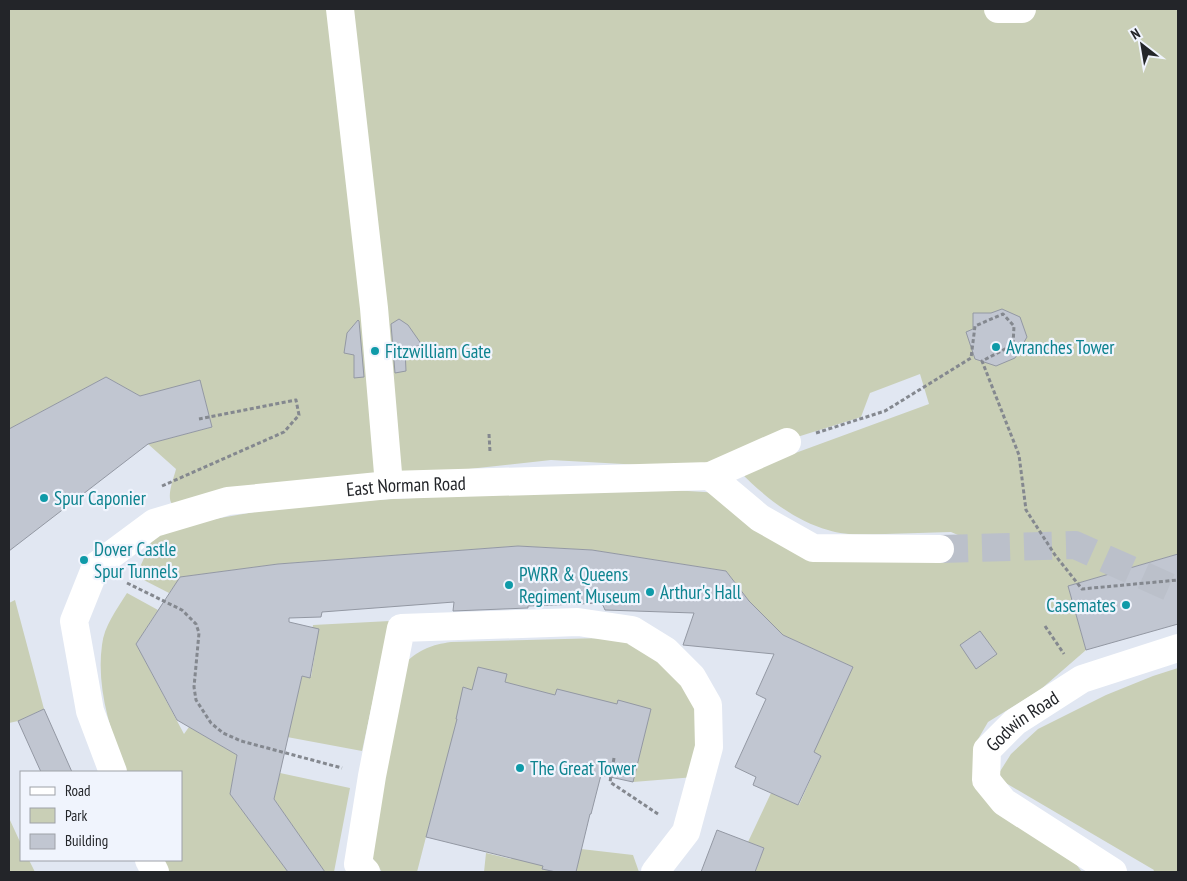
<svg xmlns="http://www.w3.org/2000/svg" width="1187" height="881" viewBox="0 0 1187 881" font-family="'PT Sans Narrow',sans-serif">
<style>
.green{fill:#c9cfb6}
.building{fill:#c1c6d1;stroke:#9398a3}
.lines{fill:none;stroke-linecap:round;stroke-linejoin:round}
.minor-tunnel{stroke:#bbc0ca;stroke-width:28;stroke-dasharray:28 14;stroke-linecap:butt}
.path{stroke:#84888f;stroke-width:3;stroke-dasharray:4 2.5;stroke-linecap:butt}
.minor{stroke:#fff;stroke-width:28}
.culture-dot{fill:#0f9aa8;stroke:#f0f4fd;stroke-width:2}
.labels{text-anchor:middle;stroke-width:4.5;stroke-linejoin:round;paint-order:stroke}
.culture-label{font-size:19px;fill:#0d838f;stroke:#f0f4fd;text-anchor:start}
.street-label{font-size:19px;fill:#232529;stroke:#f0f4fd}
</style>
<rect width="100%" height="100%" fill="#e1e7f2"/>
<path class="green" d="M9,9H1178V554L1068,586L1086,650L1040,690L988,722L977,741L973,760L976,780L1076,864L1082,872H755L764,848L748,842L771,793L799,805L821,756L798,745L830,718L853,667L783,635L749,601L726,571L592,550L518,546L278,564L181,577L169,593L136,576L157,529L277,508L375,500L624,487L720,493L764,531L946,552L960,556L965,538L951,532C929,533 907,533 885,534C866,534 846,536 828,530C795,521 765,497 741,473L929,404L920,374L870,393L861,417L701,467L659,466L551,460L322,485L172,504C166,496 174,478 176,469L148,444L212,427L200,381L140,396L106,377L9,429Z
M127,593L158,610L136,644L184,734L189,727L237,755L230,794L288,872H168L162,860H181V772H126C111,733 96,688 102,645C104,626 117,609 127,593Z
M15,600L44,709L18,721L9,723V603Z
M390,621L362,751L287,737L302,676L311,677L315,653L309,651L313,625Z
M603,638H622L659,656L699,700L695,777L633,782L619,760L472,690L464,688L456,719L465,721L434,806L417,872H382L373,859L372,843L406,662C421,649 431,645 451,642Z
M1178,668V872H1153L1154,870L1004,782L999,773L1011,754L1038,729L1106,695L1153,676Z
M280,773L350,788L334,872H325L274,799Z
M9,818L21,844V860H29L35,872H9Z
M581,849L633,855L639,872H576Z
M486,853L511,859L512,857L543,864V869L556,872H484Z"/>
<path class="building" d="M1002,309L1020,317L1027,337L1015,358L996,366L975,359L966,332L973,329V313H991Z
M399,319L408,325L422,345L405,349L406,371L395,373L391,324Z
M358,320L359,321L364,377L354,378V355L344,353L347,333Z
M106,377L140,396L200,380L212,427L148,444L9,551V429Z
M518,546L592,550L726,571L749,601L783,635L853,667L814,752L821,756L798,805L753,785L756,777L735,767L766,699L756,694L774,654L683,645L694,613L605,610L602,603L528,606V608L453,611L454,602L322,612L321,617L289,618V622L319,629L310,678L302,676L274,799L325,872H288L230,794L237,755L177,720L136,644L180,577L278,564Z
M1178,554V624L1086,650L1068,586Z
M980,631L997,654L976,669L960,645Z
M478,667L507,674L505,682L555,695L557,689L617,704L618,700L651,709L633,782L601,775L591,814H590L576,872H556L542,869L543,866L426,837L457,719H456L463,687L472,690Z
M44,709L72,772H41L18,721Z
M717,830L764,848L755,872H701Z"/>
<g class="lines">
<path class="minor-tunnel" d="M940,549L1075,545L1178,591"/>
<path class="path" d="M816,433L885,411L971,358L975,326L1003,314L1014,326L1013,345L982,361L1019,455L1026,510L1055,555L1082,589L1178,580
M489,434L490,452
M162,486L284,432L299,415L296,400L199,419
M127,583L182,610L196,624L199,633L194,687L196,700L211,723L223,733L241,741L342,768
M1045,626L1064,654
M614,758L610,782L658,814"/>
<g class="minor">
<path d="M340,9L374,308L389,485"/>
<path d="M998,9H1022"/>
<path d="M710,476L760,518L813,548L940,549"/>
<path id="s1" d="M113,772L90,711L74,621L96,566L154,523L228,501L389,485L710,476L787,442"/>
<path d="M149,860L155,872"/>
<path d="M366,872L358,864L372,776L401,628L578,622L632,630L666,651L692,677L708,705L709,747L686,832L655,872"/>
<path id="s2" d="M1113,872L1004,802L986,780L987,750L1015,722L1082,679L1178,648"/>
</g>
</g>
<g class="culture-dot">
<circle cx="996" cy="347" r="5"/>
<circle cx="375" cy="351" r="5"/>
<circle cx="44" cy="498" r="5"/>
<circle cx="84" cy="560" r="5"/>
<circle cx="509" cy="585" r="5"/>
<circle cx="650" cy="592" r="5"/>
<circle cx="1126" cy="605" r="5"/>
<circle cx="520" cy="768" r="5"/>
</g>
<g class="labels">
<g class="culture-label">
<text x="1006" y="354">Avranches Tower</text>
<text x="385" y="358">Fitzwilliam Gate</text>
<text x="54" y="505">Spur Caponier</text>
<text x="94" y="556">Dover Castle<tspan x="94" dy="22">Spur Tunnels</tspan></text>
<text x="519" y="581">PWRR &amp; Queens<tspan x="519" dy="22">Regiment Museum</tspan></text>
<text x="660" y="599">Arthur's Hall</text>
<text x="1116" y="612" text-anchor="end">Casemates</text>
<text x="530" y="775">The Great Tower</text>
</g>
<g class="street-label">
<text dy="7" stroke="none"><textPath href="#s1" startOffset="544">East Norman Road</textPath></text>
<text dy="7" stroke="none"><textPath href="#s2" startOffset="234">Godwin Road</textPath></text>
</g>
</g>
<rect width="1187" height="881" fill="none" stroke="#232529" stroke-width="20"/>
<rect x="20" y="771" width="162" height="90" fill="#f0f4fd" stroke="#9ea1a8"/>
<rect x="30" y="787" width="25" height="8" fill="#ffffff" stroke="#9ea1a8"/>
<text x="65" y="796" font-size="15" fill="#232529">Road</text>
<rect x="30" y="808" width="25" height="15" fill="#c9cfb6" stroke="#9ea1a8"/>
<text x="65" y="821" font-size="15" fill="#232529">Park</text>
<rect x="30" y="834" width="25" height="15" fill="#c1c6d1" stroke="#9ea1a8"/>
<text x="65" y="846" font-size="15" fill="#232529">Building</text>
<g transform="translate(1142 45) rotate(329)" stroke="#f0f4fd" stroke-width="4" paint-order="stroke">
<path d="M0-4L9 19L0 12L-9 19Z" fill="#232529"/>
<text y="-8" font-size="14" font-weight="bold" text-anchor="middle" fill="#232529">N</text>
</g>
</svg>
